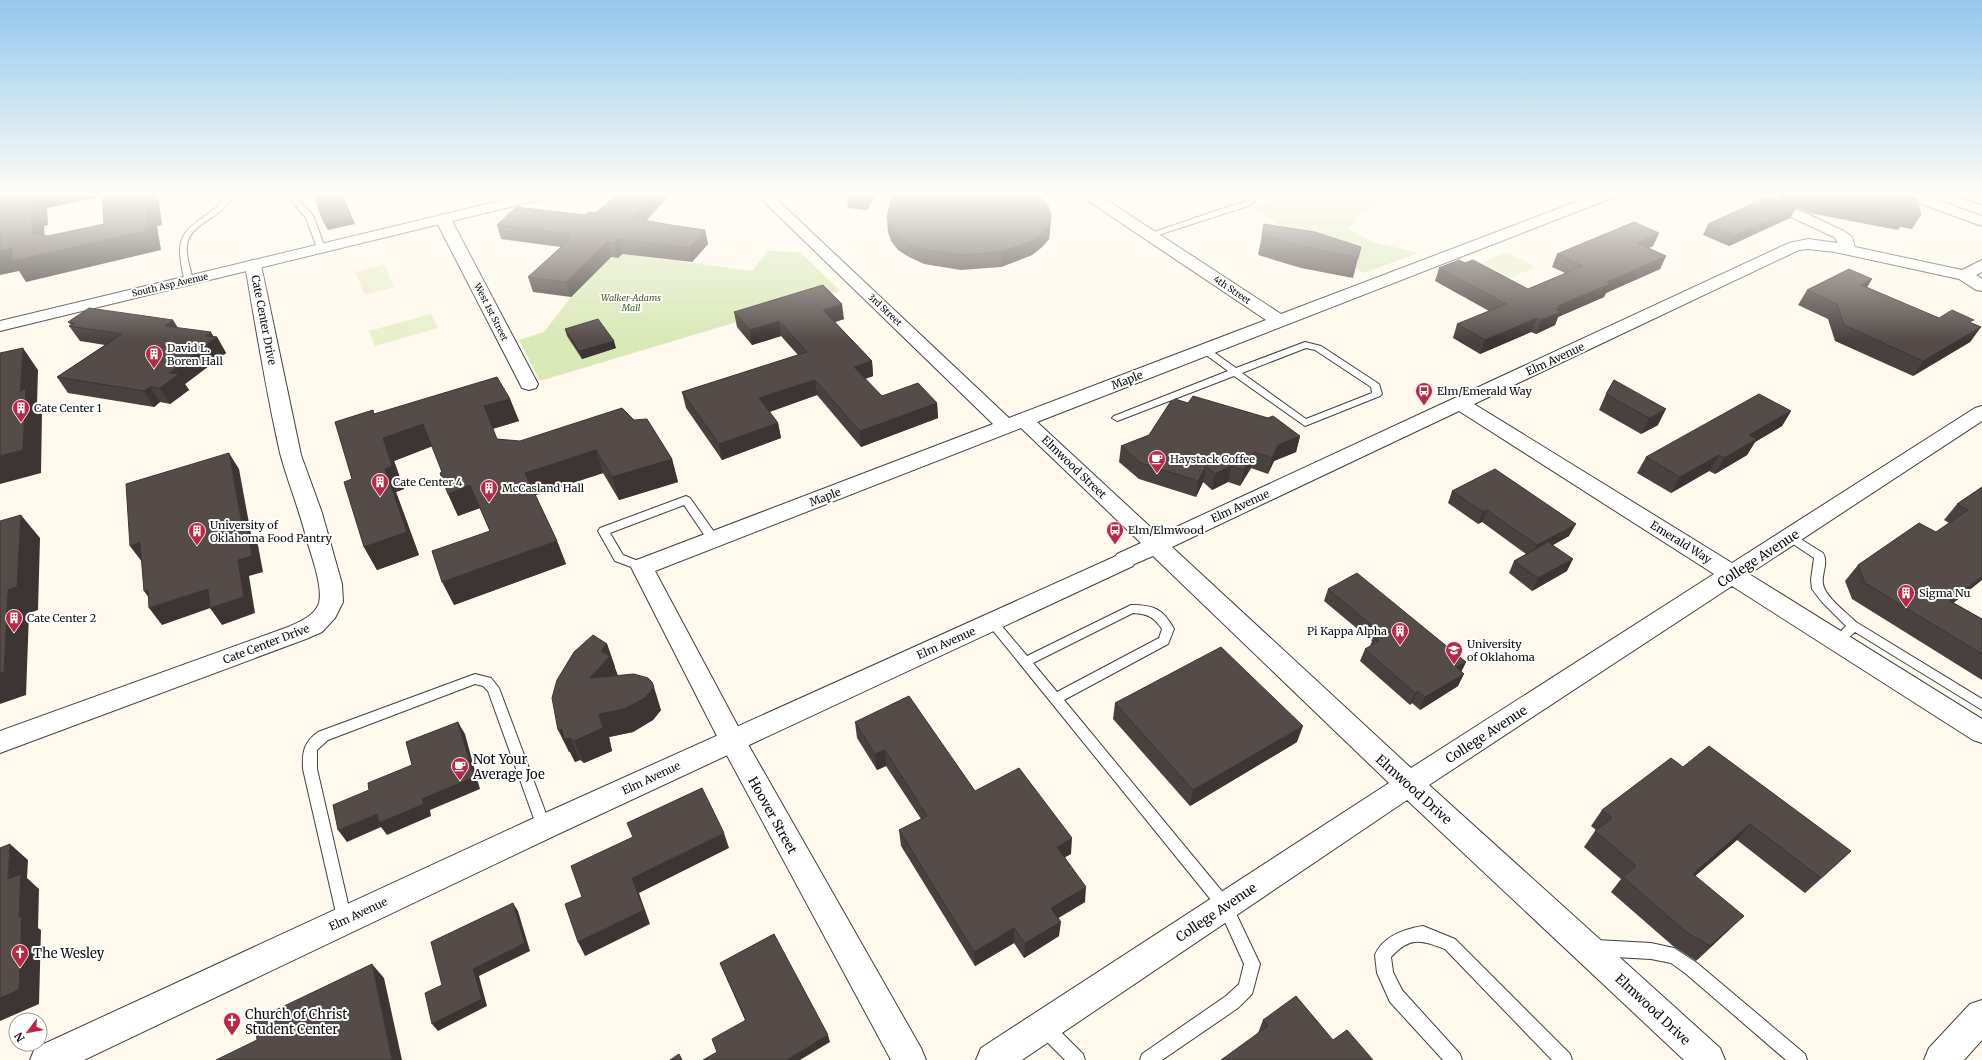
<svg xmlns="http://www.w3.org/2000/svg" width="1982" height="1060" viewBox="0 0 1982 1060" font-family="Merriweather,serif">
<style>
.green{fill:#d8e8b7}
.pitch{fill:#e8efc9}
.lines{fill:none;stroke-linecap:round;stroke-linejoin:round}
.service-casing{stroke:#3f3f3f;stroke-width:2}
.minor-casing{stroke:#3f3f3f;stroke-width:2}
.tertiary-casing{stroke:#3f3f3f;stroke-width:2}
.service{fill:#fff;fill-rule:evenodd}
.minor{fill:#fff;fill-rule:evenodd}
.tertiary{fill:#fff;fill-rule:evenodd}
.wall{fill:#49413f}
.shaded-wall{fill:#3c3533}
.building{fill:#554c49;stroke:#3c3533}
.labels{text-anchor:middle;stroke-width:4;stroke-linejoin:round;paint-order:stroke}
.far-street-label{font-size:9px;fill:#0c0c0c;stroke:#fff}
.far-park-label{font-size:9px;font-style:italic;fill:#38621f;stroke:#fff}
.street-label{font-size:11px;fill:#0c0c0c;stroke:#fff}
.poi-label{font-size:11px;fill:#0c0c0c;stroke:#fff;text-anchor:start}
.near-street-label{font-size:13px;fill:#0c0c0c;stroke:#fff}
.near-poi-label{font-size:13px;fill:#0c0c0c;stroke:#fff;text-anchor:start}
</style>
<rect width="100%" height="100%" fill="#fff8ec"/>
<path class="green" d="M1298,193H1421L1361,212L1349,229L1373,242L1418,253L1364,273L1251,208Z
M768,251L800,252L840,291L540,381L519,340L544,332L571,297L611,257L618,258L622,254L752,271Z"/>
<path class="pitch" d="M1507,252L1536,267L1497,283L1468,268Z
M384,264L394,287L365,295L355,272Z
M431,314L438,328L375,346L369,331Z"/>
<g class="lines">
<defs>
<path id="service" d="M228,193H236C232,200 228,205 222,210C212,219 192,227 188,241C184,253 191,269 193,281L189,283H186C183,277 182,269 181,262C173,220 211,223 228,193Z
M285,193H293L314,217L325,248L324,250L317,248L306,218Z
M1248,193H1256L1257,198L1251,205L1152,237L1145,235L1245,201L1249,198Z
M1305,342L1321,346L1379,384L1382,394L1380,396L1305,426L1234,376L1120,420L1117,421L1112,418L1114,416L1228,371L1202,352V348H1208L1236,368ZM1306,348L1315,350L1371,387L1372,393L1306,419L1242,373Z
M686,496L690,498L717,536L719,539L717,542H709L684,505L610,533L623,555L646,564L648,567L646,570L642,571L615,561L598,531L600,528Z
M1791,533L1823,553C1829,563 1821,574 1823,584C1825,597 1847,613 1856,622L1982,699V710L1855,632L1841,644H1833L1831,641L1846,626L1822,602L1812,589L1811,580L1814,558L1787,540L1785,537L1787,534Z
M1131,605C1154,605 1163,609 1174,629L1168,644L1064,700L1230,901L1260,964L1252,994L1238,1008L1162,1060H1140L1142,1054L1226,996L1239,984L1244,964L1220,911L986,622L988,619H996L1027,656ZM1133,613C1148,614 1154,617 1162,629L1159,638L1057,692L1033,663Z
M475,674L491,678L499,688L551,827L549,831L544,833L539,831L537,827L488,691L483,686L475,684L328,740L317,750V769L352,921L349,926L344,928L339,926L303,769C302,752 304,742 318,732Z
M1423,926L1455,939L1570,1054L1572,1060H1552L1445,949C1421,940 1410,936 1391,957L1393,972L1402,990L1460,1054L1462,1060H1443L1390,1002L1377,973L1375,955C1383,936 1404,929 1423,926Z
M1596,940L1651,943L1674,948L1697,963L1805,1054L1807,1060H1786L1685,973L1671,963L1651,959L1596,956L1590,953L1588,948L1590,943Z
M1045,1020L1051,1022L1083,1054L1085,1060H1065L1039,1034L1037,1028L1039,1022Z"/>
<path id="minor" d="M755,193H770L1009,418L1266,320L1081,196L1079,193H1096L1281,314L1599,193H1619L1617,196L1037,422L1159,535L1789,243L1808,239L1838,243L1834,237L1745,196L1743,193H1762L1844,231L1852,237L1855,247L1962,270L1982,260V272L1976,275L1982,279V291L1976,290L1959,279L1835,252L1808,249L1799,250L1474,404L1732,563L1975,408L1982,406V421L1749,574L1982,719V743L1973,740L1732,586L1429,785L1720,1048L1725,1060H1684L1407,800L1022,1060H976L981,1048L1389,783L1153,556L1125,568L1117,566L1114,560L1117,554L1141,543L1021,428L655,571L741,732L921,1048L926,1060H891L723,748L631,567L634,561L993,424ZM1459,411L1714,574L1411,768L1172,547Z
M1897,193H1918L1982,216V226L1899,196Z
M1954,193H1975L1982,195V204L1956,196Z
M443,214L448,216L451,219L538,384L536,388L529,390L522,388L520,384L435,219L438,216Z
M253,260L259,262L261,265L301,455L322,513L342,584L343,602L335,618L322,632L306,639L0,753V731L288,627C299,622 315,616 319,603C323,587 312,557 307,541C300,511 288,483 280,453C266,391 256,328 245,265L247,262Z"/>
<path id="tertiary" d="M533,193H558L556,196L551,197L0,331V321Z
M1125,552L1133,554L1136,560L1133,566L554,836L84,1060H30L35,1048L534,818Z
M1982,1000V1040L1964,1060H1924L1929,1048L1970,1004Z"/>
</defs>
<use href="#service" class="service-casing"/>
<use href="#minor" class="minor-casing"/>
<use href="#tertiary" class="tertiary-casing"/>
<use href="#service" class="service"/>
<use href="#minor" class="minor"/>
<use href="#tertiary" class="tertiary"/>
</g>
<path class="wall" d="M847,193H878L867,210L848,208L846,194Z
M1782,193H1890L1921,215L1912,229L1900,227L1898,230L1809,213L1779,199Z
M667,198L646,221L671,225L705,230L708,244L692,262L622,254L618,258L611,257L571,297L533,292L528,277L561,247L501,239L497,225L585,215Z
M1796,208L1790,218L1729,246L1703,235L1708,224Z
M1051,215L1050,229L1049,239L1042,247L1032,255L1001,267L961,270L924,264L909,257L898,250L891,241L888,232L887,218Z
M1659,233L1653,246L1649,248L1666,256L1660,269L1606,293L1604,297L1558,317L1555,325L1536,334L1531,332L1480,354L1453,338L1457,324L1489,311L1435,281L1439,268L1465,263L1528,289L1565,273L1552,267L1557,254Z
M1262,235L1361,247L1353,278L1301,268L1258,255Z
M1872,279L1867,287L1939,318L1972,323L1981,327L1970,342L1913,376L1835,341L1828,319L1798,305L1807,290Z
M734,312L844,319L835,322L872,361L873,376L865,379L882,396L937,403L938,418L861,447L817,395L770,412L778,423L781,438L722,460L686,408L682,392L798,355L781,336L752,345L737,327Z
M173,320L178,328L217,337L226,353L185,384L189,390L170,404L160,402L154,407L68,393L57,377L105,345L80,341L69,326L71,325L68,322Z
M565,329L616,348L582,359L567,336Z
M1614,380L1658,425L1641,434L1599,410L1606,394Z
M510,399L519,421L492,429L497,439L672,459L678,482L619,500L603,473L535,495L557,541L566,564L454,605L490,531L480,508L458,516L448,494L442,472L432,446L394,461L404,489L396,492L419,555L377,570L364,547L352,479L375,414Z
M1791,411L1782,426L1755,442L1747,455L1715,474L1709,471L1671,493L1637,473L1646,457Z
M1149,435L1300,436L1296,452L1274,461L1268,474L1251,468L1240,486L1228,482L1212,490L1203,482L1196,497L1139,479L1119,462L1121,446Z
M1982,487L1954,603L1982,619V680L1852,599L1845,581L1858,565L1936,532L1949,523L1944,520L1957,504Z
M1452,491L1569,536L1553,545L1567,571L1532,591L1509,573L1514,561L1526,554L1482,522L1478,524L1448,503Z
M1328,589L1466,662L1461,672L1458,686L1420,710L1412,703L1410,705L1360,661L1365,649L1370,646L1372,641L1324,601Z
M607,644L615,667V668L618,676L661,710L653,720L633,732L609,737L612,751L584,763L580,760L575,762L570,752H569L557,680Z
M1115,703L1297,742L1190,806L1113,719Z
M855,722L975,791L1071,854L1065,857L1085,902L1058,918L1059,936L1024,958L1014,943L975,966L901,846L899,830L921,819L886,766L877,770L857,738Z
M1683,767L1851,851L1805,893L1737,840L1695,876L1729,930L1696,961L1673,946L1611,892L1621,879L1584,847L1595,831L1596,830L1591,826L1602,810Z
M720,963L830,1042L717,1052L745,1020Z
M1263,1020L1333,1040L1258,1033Z"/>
<path class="shaded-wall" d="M35,193H112L113,194L47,208L48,225L44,226L46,253L145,206L149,193H158L162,225L157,226L161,250L26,282L19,271L0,275V251L32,233L31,206Z
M342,193L355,224L328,230L324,223Z
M656,193H666L667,198L635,232L632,218Z
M867,193H878L867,210L865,196Z
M1796,208L1790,218L1729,246L1734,236Z
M1051,215L1050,229L1049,239L1042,247L1032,255L1001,267V252Z
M705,230L708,244L692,262L689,248Z
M1659,233L1653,246L1631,256L1637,243Z
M618,239L622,254L618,258L614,243Z
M607,242L611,257L571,297L566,282Z
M1666,256L1660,269L1606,293L1604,297L1558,317L1555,325L1536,334L1541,320L1558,306L1607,282Z
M1872,279L1863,294L1861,285Z
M842,304L844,319L825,325L823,310Z
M1537,318L1531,332L1480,354L1485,340Z
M173,320L182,335L165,326Z
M779,321L781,336L752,345L750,330Z
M1981,327L1970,342L1913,376L1923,361Z
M211,332L215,339L217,337L226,353L185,384L189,390L170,404L160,388L169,373L206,336Z
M614,341L616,348L582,359L579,351Z
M23,348L38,370L37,404L42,411L41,473L0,484V456L20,392Z
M872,361L873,376L856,382L854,367Z
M815,380L817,395L762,414L759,398Z
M150,387L160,402L154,407L144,391Z
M510,399L519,421L492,429L484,406Z
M937,403L938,418L861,447L860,431Z
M1666,409L1658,425L1641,434L1649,418Z
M1791,411L1782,426L1755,442L1747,455L1715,474L1724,458L1749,435Z
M778,423L781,438L722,460L719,444Z
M423,424L433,446L394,461L404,489L396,492L419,555L377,570L364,547L385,469L383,438Z
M1300,436L1296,452L1274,461L1268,474L1272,458L1278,445Z
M596,450L603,473L533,496L525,473Z
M1254,452L1251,468L1240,486L1244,470Z
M229,453L239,469L251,534L258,545L263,572L249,576L255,613L222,625L210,608L238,560L243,531Z
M1719,455L1709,471L1671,493L1680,477Z
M672,459L678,482L619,500L612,477Z
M1206,466L1203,482L1196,497L1198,481Z
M1231,466L1228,482L1212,490L1215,474Z
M470,485L480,508L458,516L448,494Z
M1487,510L1482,522L1478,524L1483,512Z
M21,515L40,538L38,610L29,613L26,695L0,704V673L8,590Z
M1576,524L1569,536L1531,557L1537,545Z
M557,541L566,564L454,605L442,582Z
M140,542L142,562L130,546Z
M1573,559L1567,571L1532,591L1538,578Z
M1982,576V580L1936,617L1950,601Z
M208,589L219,605L162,625L149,608L155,606L144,591L148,590Z
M607,644L615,667V668L619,679L590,678L601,651Z
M1466,662L1460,674L1456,667Z
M1464,674L1458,686L1420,710L1425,697Z
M654,687L661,710L653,720L633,732L609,737L612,751L584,763L574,741L599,714Z
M1418,691L1412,703L1410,705L1415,693Z
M458,722L465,734L480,789L430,810L431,816L387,835L381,827L347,842L338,830L377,814L422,799Z
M1303,726L1297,742L1190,806L1193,790Z
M562,729L570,738L580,760L575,762L570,752H569L558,730Z
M885,750L886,766L877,770L875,754Z
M1750,824L1737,840L1680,889L1693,874Z
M724,833L729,848L639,893L650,924L585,956L578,942L632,878Z
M1072,838L1071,854L1056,862L1057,847Z
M10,844L28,860L27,878L39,889L38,928L41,930L39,1004L0,1021V998L19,917L8,879Z
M1851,851L1835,866L1805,893L1821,878Z
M1086,887L1085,902L1050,923L1051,908Z
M513,903L518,911L530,951L479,976L487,1006L438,1031L432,1024L473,969Z
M1744,916L1729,930L1696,961L1710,946Z
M1061,922L1059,936L1024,958L1025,943Z
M1014,928V943L975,966L974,952Z
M372,964L384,978L402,1060H392Z
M828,1035L830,1042L800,1060H786Z"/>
<path class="building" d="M0,193H35V205L31,206L32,233L48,236L104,224L102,193H149L151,205L145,206L149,230L12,261V248L0,251Z
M313,193H341L351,217L324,223Z
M619,193H656L632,218L671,225L705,230L689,248L618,239L614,243L607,242L566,282L528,277L571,238H566L569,234L497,225L516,207L585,215L589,212L596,213Z
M847,193H867L865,196L846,194Z
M892,193H1033L1041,198L1048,206L1051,215L1049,224L1043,233L1032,241L1001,252L961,255L924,249L908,243L897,236L890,227L887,218Z
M1803,193H1890L1917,198L1921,215L1907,213V216L1817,199Z
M1769,196L1796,208L1734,236L1708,224Z
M1634,222L1659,233L1637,243L1666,256L1607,282L1610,284L1558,306L1561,307L1556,309L1561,312L1541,320L1537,318L1485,340L1457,324L1506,304L1439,268L1459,260L1465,263L1473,260L1528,289L1583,266L1557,254Z
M1264,224L1315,232L1361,247L1358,258L1306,247L1262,235Z
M1849,269L1872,279L1861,285L1939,318L1952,310L1974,320L1969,322L1981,327L1923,361L1844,325L1837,304L1807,290Z
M823,285L842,304L823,310L872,361L854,367L882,396L918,383L937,403L860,431L815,380L759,398L778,423L719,444L682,392L807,352L779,321L750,330L734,312Z
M89,308L173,320L165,326L211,332L206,336L217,337L169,373L179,374L160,388L150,387L144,391L57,377L122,334L69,326L75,323L68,322Z
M598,319L614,341L579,351L565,329Z
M23,348L20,392L26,388L23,450L0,456V353Z
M497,377L510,399L484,406L497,439L520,441L622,408L634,420L647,419L672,459L612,477L596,450L525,473L557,541L442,582L432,551L490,531L470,485L448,494L440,473L442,472L423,424L383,438L392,466L385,469L407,532L364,547L344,482L352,479L335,422L373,410L374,414Z
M1614,380L1666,409L1649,418L1606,394Z
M1759,394L1791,411L1749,435L1757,439L1724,458L1719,455L1680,477L1646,457Z
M1193,396L1268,418L1273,416L1300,436L1278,445L1272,458L1254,452L1244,470L1231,466L1215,474L1206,466L1198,481L1141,463L1121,446L1149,435L1171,401L1173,402L1175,399L1188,403Z
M229,453L243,531L248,529L252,556L238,560L244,597L210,608L208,589L149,608L148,590L144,591L140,542L130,546L126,484Z
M1495,469L1576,524L1537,545L1487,510L1483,512L1452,491Z
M1982,487V576L1950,601L1982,619V654L1865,583L1858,565L1919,523L1936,532L1968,510L1957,504Z
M21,515L17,587L8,590L4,672L0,673V521Z
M1548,542L1573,559L1538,578L1514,561Z
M1357,573L1466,662L1456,667L1464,674L1425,697L1418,691L1415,693L1365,649L1379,641L1373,636L1380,632L1328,589Z
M593,635L607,644L601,651L610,656L590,678L634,674L648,678L652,682L654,687L645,698L624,709L599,714L603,728L574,741L570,738L564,739L562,729L558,730L552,698L557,680L574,652Z
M1221,647L1303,726L1193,790L1115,703Z
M909,696L975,791L1019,768L1072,838L1057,847L1086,887L1051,908L1061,922L1025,943L1014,928L974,952L899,830L927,816L885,750L875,754L855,722Z
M458,722L474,777L422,799L424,804L379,823L377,814L338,830L333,805L369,790L368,783L412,765L406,742Z
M1709,746L1851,851L1821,878L1750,824L1693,874L1744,916L1710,946L1686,932L1623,877L1636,866L1595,831L1612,818L1602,810L1671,758L1683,767Z
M702,788L724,833L632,878L644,910L578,942L565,904L582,897L571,866L633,837L627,823Z
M10,844L8,879L21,874L19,917L22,916L19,990L0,998V848Z
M513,903L525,943L473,969L482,999L432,1024L425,993L442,985L431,942Z
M774,934L828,1035L786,1060H703L717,1052L712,1039L746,1020L720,963Z
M372,964L392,1060H216L257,1040L255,1020Z
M1296,996L1333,1040L1347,1030L1373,1060H1221L1268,1026L1263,1020Z
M679,1054L682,1060H670Z"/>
<linearGradient id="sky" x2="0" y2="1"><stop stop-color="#92c8ed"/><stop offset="0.57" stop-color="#fffcf6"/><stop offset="1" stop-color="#fffcf6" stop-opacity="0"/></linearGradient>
<rect width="1982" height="341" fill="url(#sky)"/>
<defs>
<symbol id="building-pin" viewBox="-11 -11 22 30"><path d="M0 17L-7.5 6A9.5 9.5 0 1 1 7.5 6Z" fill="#b92846" stroke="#fff"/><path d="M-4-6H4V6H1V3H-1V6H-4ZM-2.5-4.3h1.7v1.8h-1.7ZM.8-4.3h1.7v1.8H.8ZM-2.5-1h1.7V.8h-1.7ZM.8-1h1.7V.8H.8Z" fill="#fff"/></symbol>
<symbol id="bus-pin" viewBox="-11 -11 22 30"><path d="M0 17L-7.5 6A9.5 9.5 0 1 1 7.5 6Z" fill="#b92846" stroke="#fff"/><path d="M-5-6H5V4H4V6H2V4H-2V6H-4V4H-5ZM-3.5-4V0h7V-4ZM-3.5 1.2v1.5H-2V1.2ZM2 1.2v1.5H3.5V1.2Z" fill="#fff"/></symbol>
<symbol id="cafe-pin" viewBox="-11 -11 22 30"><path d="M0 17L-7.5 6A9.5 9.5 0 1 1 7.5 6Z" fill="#b92846" stroke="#fff"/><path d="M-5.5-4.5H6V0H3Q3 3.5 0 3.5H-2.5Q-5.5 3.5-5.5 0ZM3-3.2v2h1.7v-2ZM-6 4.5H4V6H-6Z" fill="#fff"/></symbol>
<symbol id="university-pin" viewBox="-11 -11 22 30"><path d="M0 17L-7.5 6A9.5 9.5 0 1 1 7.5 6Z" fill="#b92846" stroke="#fff"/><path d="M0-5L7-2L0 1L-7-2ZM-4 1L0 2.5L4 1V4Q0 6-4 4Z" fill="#fff"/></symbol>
<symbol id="church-pin" viewBox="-11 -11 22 30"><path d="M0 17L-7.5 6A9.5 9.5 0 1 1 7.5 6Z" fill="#b92846" stroke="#fff"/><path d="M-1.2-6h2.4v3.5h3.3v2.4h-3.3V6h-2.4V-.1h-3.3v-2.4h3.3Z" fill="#fff"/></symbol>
</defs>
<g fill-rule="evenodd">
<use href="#building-pin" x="144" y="344" width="20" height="27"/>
<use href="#bus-pin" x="1414" y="381" width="20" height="27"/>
<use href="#building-pin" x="11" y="398" width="20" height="27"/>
<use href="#cafe-pin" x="1147" y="449" width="20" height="27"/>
<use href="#building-pin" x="370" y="472" width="20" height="27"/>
<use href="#building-pin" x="479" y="478" width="20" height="27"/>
<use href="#bus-pin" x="1105" y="520" width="20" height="27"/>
<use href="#building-pin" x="187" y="521" width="20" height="27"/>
<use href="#building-pin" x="1896" y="583" width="20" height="27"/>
<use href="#building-pin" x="4" y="608" width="20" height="27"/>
<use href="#building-pin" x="1390" y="621" width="20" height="27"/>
<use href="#university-pin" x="1444" y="640" width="20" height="27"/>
<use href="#cafe-pin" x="450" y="756" width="20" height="27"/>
<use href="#church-pin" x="10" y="943" width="20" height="27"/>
<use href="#church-pin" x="222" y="1011" width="20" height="27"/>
</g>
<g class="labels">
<g class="far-street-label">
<text transform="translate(170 285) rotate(-13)" y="3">South Asp Avenue</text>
<text transform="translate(1232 290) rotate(34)" y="3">4th Street</text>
<text transform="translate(885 310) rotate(43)" y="3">3rd Street</text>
<text transform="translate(491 312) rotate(63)" y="3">West 1st Street</text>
</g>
<g class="far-park-label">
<text x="631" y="301">Walker-Adams<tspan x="631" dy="10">Mall</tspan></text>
</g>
<g class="street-label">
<text transform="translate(264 320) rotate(79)" y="4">Cate Center Drive</text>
<text transform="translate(1555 359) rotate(-25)" y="4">Elm Avenue</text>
<text transform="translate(1127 380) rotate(-21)" y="4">Maple</text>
<text transform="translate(1074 467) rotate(44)" y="4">Elmwood Street</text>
<text transform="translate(825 497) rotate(-21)" y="4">Maple</text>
<text transform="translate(1240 506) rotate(-25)" y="4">Elm Avenue</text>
<text transform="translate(1681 542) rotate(32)" y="4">Emerald Way</text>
<text transform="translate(946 643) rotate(-24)" y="4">Elm Avenue</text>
<text transform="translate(266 644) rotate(-21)" y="4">Cate Center Drive</text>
<text transform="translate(651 778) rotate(-25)" y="4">Elm Avenue</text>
<text transform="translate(358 914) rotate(-25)" y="4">Elm Avenue</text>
</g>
<g class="poi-label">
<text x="167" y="352">David L.<tspan x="167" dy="13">Boren Hall</tspan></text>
<text x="1437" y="395">Elm/Emerald Way</text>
<text x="34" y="412">Cate Center 1</text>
<text x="1170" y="463">Haystack Coffee</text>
<text x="393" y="486">Cate Center 4</text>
<text x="502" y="492">McCasland Hall</text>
<text x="210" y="529">University of<tspan x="210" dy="13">Oklahoma Food Pantry</tspan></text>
<text x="1128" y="534">Elm/Elmwood</text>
<text x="1919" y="597">Sigma Nu</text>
<text x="27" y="622">Cate Center 2</text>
<text x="1387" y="635" text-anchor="end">Pi Kappa Alpha</text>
<text x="1467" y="648">University<tspan x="1467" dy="13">of Oklahoma</tspan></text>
</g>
<g class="near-street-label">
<text transform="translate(1758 558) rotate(-33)" y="5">College Avenue</text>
<text transform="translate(1486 734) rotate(-33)" y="5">College Avenue</text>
<text transform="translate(1414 789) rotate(42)" y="5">Elmwood Drive</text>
<text transform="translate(773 815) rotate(61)" y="5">Hoover Street</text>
<text transform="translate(1216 912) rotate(-34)" y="5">College Avenue</text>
<text transform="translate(1653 1009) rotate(43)" y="5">Elmwood Drive</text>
</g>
<g class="near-poi-label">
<text x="473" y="764">Not Your<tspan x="473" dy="15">Average Joe</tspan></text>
<text x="33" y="958">The Wesley</text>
<text x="245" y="1019">Church of Christ<tspan x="245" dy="15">Student Center</tspan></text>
</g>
</g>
<g transform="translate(28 1032) rotate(238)"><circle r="19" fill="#ffffff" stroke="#9e9e9e"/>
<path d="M0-3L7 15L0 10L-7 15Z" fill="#b92846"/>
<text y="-6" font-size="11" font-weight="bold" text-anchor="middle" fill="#0c0c0c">N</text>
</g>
</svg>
